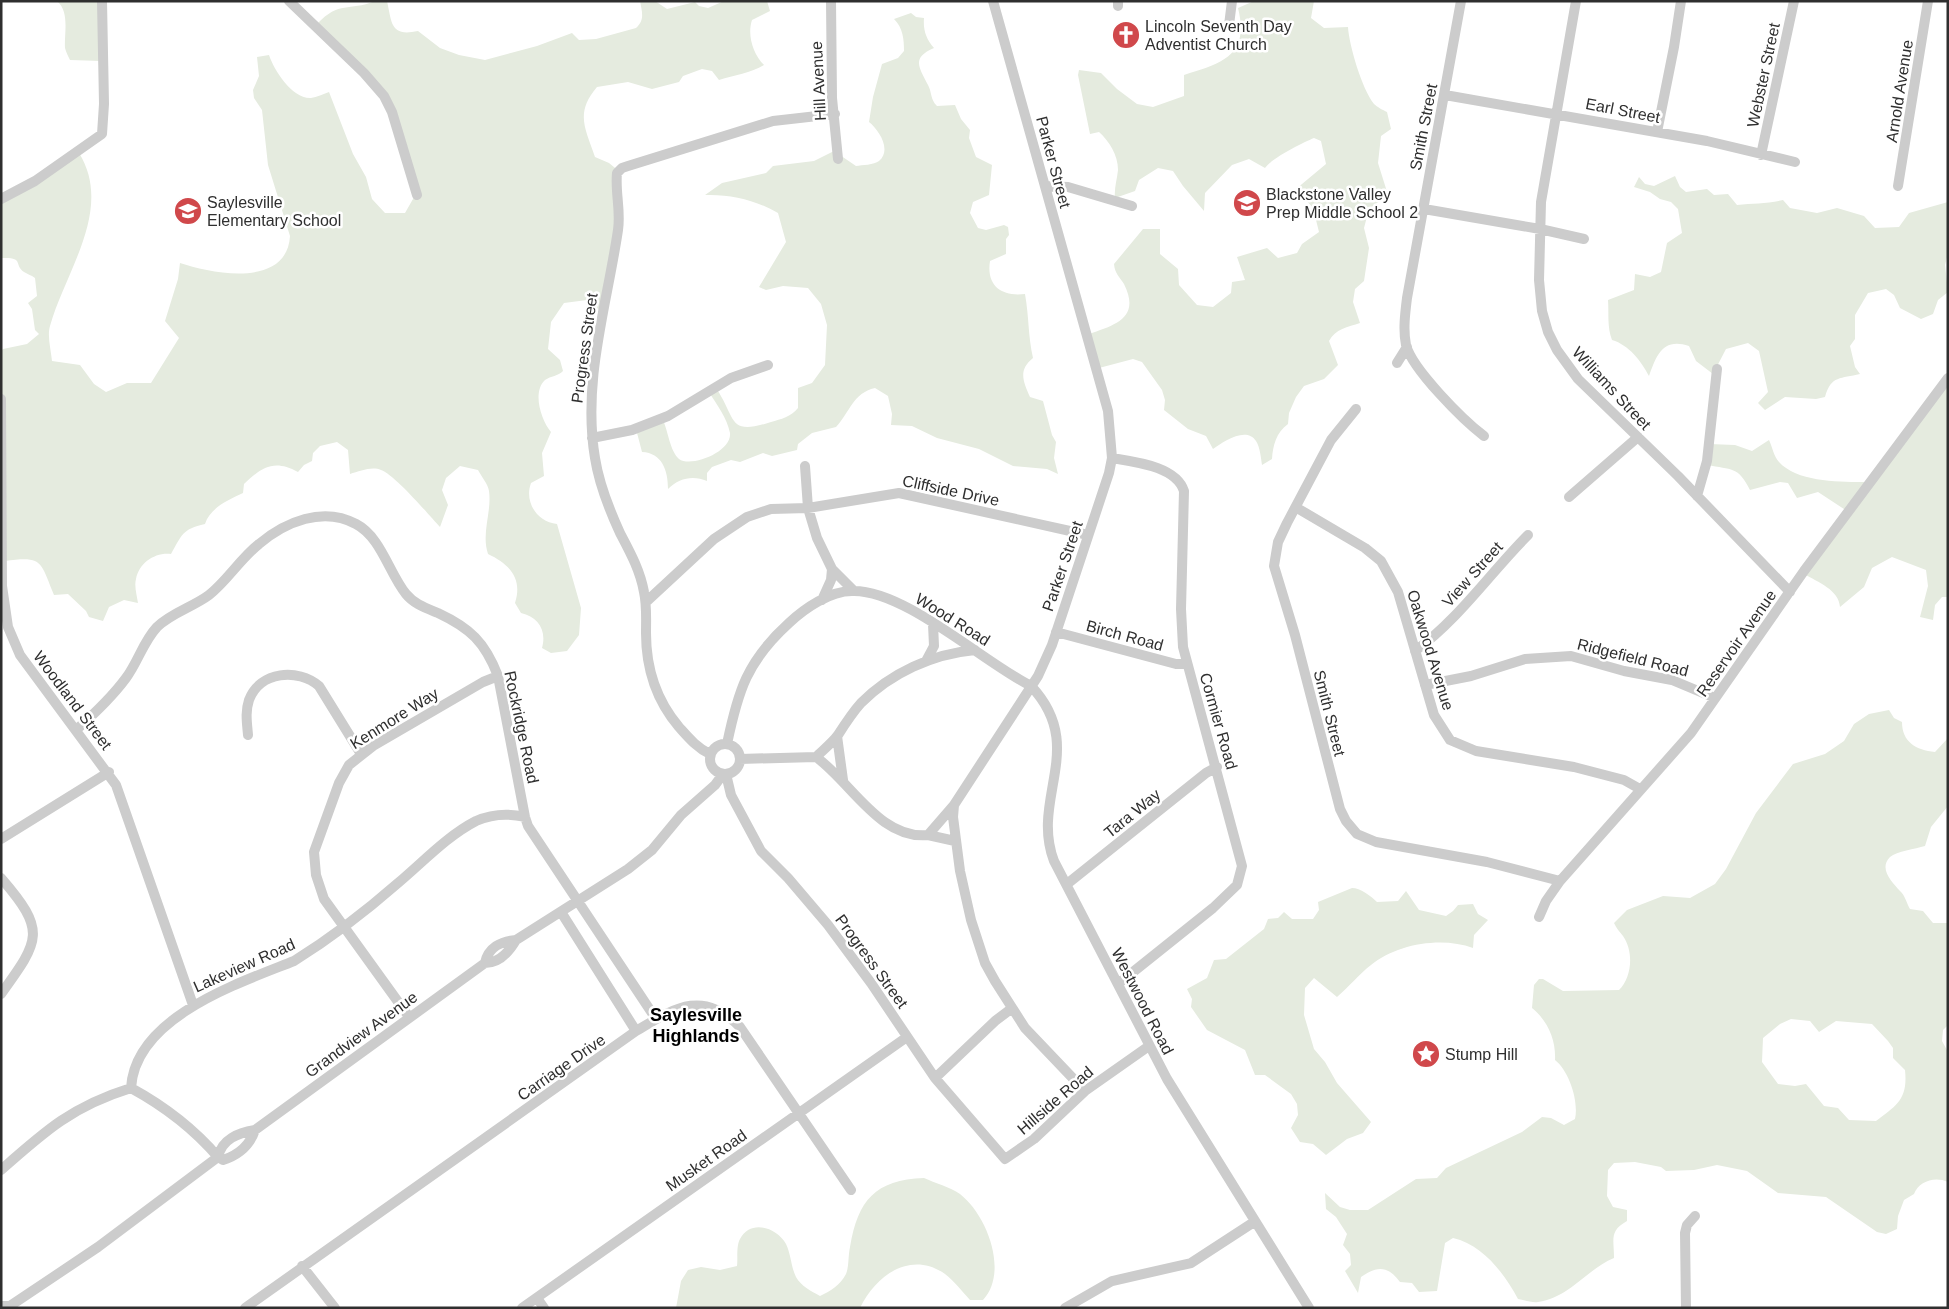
<svg xmlns="http://www.w3.org/2000/svg" width="1949" height="1309" viewBox="0 0 1949 1309" font-family="Arial,sans-serif">
<style>
.green{fill:#e5ebdf;fill-rule:evenodd}
.lines{fill:none;stroke-linecap:round;stroke-linejoin:round}
.street{stroke:#ccc;stroke-width:10}
.labels{text-anchor:middle;stroke-width:5;stroke-linejoin:round;paint-order:stroke}
.poi-label{font-size:16px;fill:#2f2f2f;stroke:#fff;text-anchor:start}
.street-label{font-size:16px;fill:#2f2f2f;stroke:#fff}
.neighbourhood-label{font-size:18px;font-weight:bold;fill:#000;stroke:#fff}
</style>
<rect width="100%" height="100%" fill="#fff"/>
<path class="green" d="M57,1H104L101,61L70,60C68,56 66,52 65,48C64,34 70,12 57,1Z
M375,1H387C392,23 390,37 418,31L440,48L459,55L485,60L537,46L572,33L579,40L596,39L636,28C645,20 642,12 640,1H655L667,9L695,2L699,6L708,8L724,1H767L770,11L752,20C747,35 753,54 764,65C751,73 734,75 719,80L712,71L702,69L683,76L679,82L652,89L628,82L597,87C575,113 585,128 595,157L609,163L620,172L604,314L587,300L564,303L551,322L548,349L560,360L563,371C558,376 551,376 545,380C532,392 541,420 551,432L542,453L544,476L531,483C524,502 537,522 557,524L581,608L579,635L567,651L551,653L542,648C547,630 538,617 521,613L515,603C523,578 509,564 488,554C481,533 492,512 489,491C488,484 481,476 478,470L460,466L446,478L442,490L448,505L440,527C428,514 395,475 381,470C372,466 360,471 350,474L348,450L337,442L320,446L313,453L312,461L304,465L298,472C274,459 262,467 244,484L243,493C228,500 210,508 205,524C182,529 182,535 171,554C155,552 139,563 136,579C134,586 137,596 138,603L124,600L109,607L103,621L89,617L86,611L68,594L54,595C40,561 43,556 5,561L1,600V351L3,349L27,344L39,334L35,330L32,309L28,303L37,296L35,278C31,275 27,274 24,272C13,264 25,257 1,258V198L79,153C114,209 65,272 50,326C47,336 51,350 52,361L80,365L94,384L106,392L127,383H151L179,338L165,321L178,279L180,263C213,274 287,288 290,236L268,165L262,110L254,98L253,90L259,76L257,57L269,55C274,70 292,99 311,98C317,97 323,94 329,92L353,154L366,177L372,199L385,213H405L417,192L383,89L317,24C340,0 348,12 375,1Z
M1254,1H1314L1311,18L1324,28L1348,27C1349,45 1362,89 1374,104C1377,107 1383,110 1387,112L1391,129L1381,136L1378,163L1388,195L1369,209L1364,228L1369,248L1364,281L1355,289L1353,302L1360,323C1348,327 1335,329 1329,341L1338,365L1324,379L1304,386L1296,397L1289,413L1288,424C1276,433 1273,445 1272,459L1262,465C1261,458 1260,447 1256,441C1246,426 1223,442 1213,449L1206,436L1188,429L1164,410L1165,400L1162,390L1142,362L1133,359L1099,368L1089,334C1115,325 1141,318 1124,284C1119,276 1115,274 1114,264L1143,229H1160V254L1178,269L1179,285L1197,305L1213,307L1231,293L1232,282L1245,280L1237,257L1267,248L1278,258L1297,253L1302,244L1319,232L1313,208L1296,189L1326,164L1321,141L1314,138C1302,143 1272,158 1265,168L1249,159L1232,165L1205,193L1204,211L1183,186L1173,171L1158,168L1139,180L1135,191L1115,198C1114,188 1117,180 1118,170C1118,155 1109,141 1099,132L1090,134L1078,75L1079,70L1101,73L1117,89L1137,104L1153,107L1184,96V75C1222,63 1250,56 1238,8Z
M911,13L916,17L924,18C923,30 926,39 934,48C911,58 919,67 928,85C932,92 930,99 937,106L955,105L961,119L970,130L969,138L976,157L992,165L989,195L973,202L970,213L978,228L986,230L1004,225L1008,227L1009,235L1006,239V254L990,261C986,286 1002,297 1025,294C1029,316 1028,336 1033,358C1018,370 1023,381 1030,397L1043,401L1052,435L1056,442L1054,458L1058,474L1047,469L1013,466L979,449L937,438L912,426L891,425L892,414L888,396L875,388C853,393 850,412 836,427L812,433L798,444L797,450L772,456L763,453L740,462L731,460L712,467L707,473V481C693,475 679,478 668,489C668,470 662,453 642,452L636,429L663,420C668,431 670,451 679,459C691,468 732,452 730,433C727,418 717,405 709,392L716,388C737,419 727,436 771,422C781,419 791,417 798,408V388L812,383L825,365L827,325L821,304L808,288L783,286L766,290L759,287L786,242L778,213C756,200 730,194 705,195L722,183L766,173L773,166L814,161L834,151L856,166C862,165 874,165 879,161C892,150 879,130 869,122L873,97L882,64L898,58L904,51C904,39 903,28 894,19Z
M1675,176L1680,187L1686,192L1707,189L1714,195L1728,194L1737,205C1753,203 1767,204 1783,200L1790,208L1817,213L1837,208L1864,216L1875,228L1899,227L1909,213L1948,202V253L1945,265L1948,292L1938,300L1933,314L1921,319L1900,308L1894,295L1886,289L1868,293L1855,315V339L1850,346L1855,367L1860,374C1841,379 1831,375 1825,397L1816,399L1785,397L1765,410L1758,403L1768,392L1759,351L1748,343L1726,349L1713,374L1696,361L1689,346C1662,337 1656,357 1649,376C1641,361 1629,345 1612,340C1607,327 1609,314 1608,300L1634,290L1635,274L1650,277L1661,272L1667,243L1682,233L1678,209L1671,202L1660,199L1650,192L1634,187L1639,177L1645,184L1654,186Z
M1948,377V597H1942L1935,605L1933,620L1920,617L1928,586L1926,570L1892,557L1872,568L1864,587L1840,607C1839,590 1818,582 1804,574L1847,511L1818,492L1797,498L1788,483L1780,482L1750,490C1738,466 1732,470 1707,465L1709,444L1735,445L1752,451L1769,440C1772,446 1774,457 1779,462C1798,483 1843,482 1869,482Z
M1889,710L1894,718L1902,722C1902,742 1916,750 1935,752L1948,738V806L1931,827L1925,846C1915,849 1897,851 1890,857C1878,869 1893,883 1900,891C1905,895 1907,904 1910,909L1923,911L1933,923H1948V1025L1943,1030L1942,1041L1948,1052V1182C1935,1176 1919,1181 1914,1194L1904,1200L1898,1216L1897,1229L1886,1234L1877,1232L1826,1197L1778,1193L1747,1171L1717,1165L1694,1170L1666,1171L1661,1167L1635,1162L1614,1163L1608,1170L1607,1196L1613,1207L1627,1210V1221C1609,1231 1614,1239 1614,1258C1587,1269 1569,1298 1538,1302C1532,1303 1524,1300 1518,1299C1504,1273 1483,1245 1453,1238L1445,1243L1437,1291L1419,1292L1412,1283L1400,1282C1388,1266 1378,1265 1361,1277L1358,1293L1345,1271L1351,1265L1350,1254L1343,1245L1347,1234L1336,1217L1326,1209L1325,1193L1340,1207L1350,1210H1368L1416,1179L1437,1178L1446,1168L1522,1132L1542,1117L1551,1118L1564,1125L1575,1119C1579,1101 1569,1071 1555,1060C1556,1040 1548,1021 1532,1008L1534,985L1539,979H1543L1563,991L1619,990C1632,977 1634,952 1623,936C1620,932 1616,928 1614,923L1627,910L1663,896L1690,898L1715,884L1726,869L1756,813L1793,764L1825,754L1844,741L1854,724L1869,714ZM1791,1019L1810,1021L1819,1032L1836,1021L1872,1024L1888,1041L1893,1048V1058L1905,1070C1908,1099 1897,1105 1876,1121L1849,1120L1838,1108L1824,1106L1806,1084L1795,1086L1778,1084L1762,1062L1763,1038L1780,1024Z
M1352,888C1360,888 1371,896 1377,902L1398,901L1406,891L1419,910L1446,916L1453,911L1458,905L1473,904L1478,914L1488,920L1474,935L1473,948C1442,936 1396,944 1371,965C1359,974 1349,987 1337,997L1314,978L1305,988L1304,1015L1314,1049L1325,1062L1337,1083L1371,1122L1363,1133L1347,1139L1326,1155L1313,1144L1300,1142L1291,1128L1298,1115L1297,1104L1291,1094L1265,1075H1255L1245,1050L1207,1030L1191,1007L1192,999L1187,989L1207,978L1214,960L1226,959L1264,929L1268,919L1278,918L1284,912L1292,919H1313L1319,910L1318,902Z
M924,1178C935,1183 950,1187 960,1194C987,1215 1009,1272 983,1300H970C962,1291 954,1281 945,1274C911,1250 876,1275 860,1308H676L681,1281L688,1270L701,1267L720,1270L737,1266C738,1259 736,1246 740,1239C750,1219 777,1227 786,1244C791,1254 791,1267 796,1277C801,1286 811,1291 820,1296C831,1291 840,1285 846,1274C849,1267 848,1256 850,1247C858,1200 875,1180 924,1178Z"/>
<g class="lines">
<path class="street" d="M289,1L364,73L384,96L392,112L417,195
M831,1L832,98L838,159
M993,1L1108,411L1112,458L1109,473L1052,645L1038,676L954,805L953,817L960,871L971,920L985,963L995,981L1025,1028L1085,1091
M1118,1V6
M1461,1L1407,298C1405,314 1403,330 1406,345C1412,369 1463,420 1484,436
M1576,1L1541,202L1539,280L1542,311L1548,332L1557,350L1578,379L1678,476L1790,592
M1229,25L1232,1
M1445,95L1707,141L1795,162
M1657,132L1674,47L1681,1
M1761,155L1794,1
M1045,186L1068,187L1132,206
M1898,186L1928,1
M1,199L35,181L102,134L104,104L102,1
M1424,209L1540,229L1584,239
M1397,363L1407,347
M1,399L2,586L8,627L20,655L116,785L193,1005
M1356,409L1331,440L1287,523L1278,542L1274,566L1295,635L1340,809L1346,821L1357,834L1376,842L1487,862L1560,881
M592,438L632,430L668,416L731,378L768,365
M1112,458C1135,462 1176,466 1184,491L1181,609L1183,647L1242,866L1237,885L1213,908L1118,984
M805,466L808,508L817,538L832,569L831,580L822,600
M1697,496L1707,461L1717,369
M1569,497L1638,437
M1297,508L1365,548L1381,561L1398,592L1434,715L1450,740L1476,751L1574,767L1624,780L1640,789
M832,569L854,591
M646,602L714,539L747,517L771,509L808,508L899,493L1088,535
M1056,632L1176,664H1187
M1415,651C1459,619 1490,573 1528,535
M926,661L934,646L933,624
M1425,685L1471,676L1525,659L1571,656L1624,671L1672,680L1715,698
M76,730C93,715 112,697 126,678C138,662 143,642 157,627C171,613 193,607 209,595C227,581 240,559 259,544C285,522 323,506 356,524C381,537 389,573 406,594C414,604 426,608 438,613C470,628 485,642 498,676L525,817L528,826L656,1019
M248,735C247,723 245,712 249,700C260,671 298,668 319,686L361,754
M837,736L843,780
M727,744C738,691 747,661 789,623C805,608 830,591 852,591C904,589 983,662 1031,686C1088,747 1030,798 1054,861L1167,1079L1309,1308
M710 759a15 15 0 1 1 30 0a15 15 0 1 1-30 0Z
M710,754C697,748 688,737 679,727C656,700 646,669 646,633C646,619 647,606 644,592C640,570 630,552 620,533C609,509 599,484 595,458C582,381 607,305 618,230C621,211 615,192 617,173L622,168L628,166L773,121L835,114
M816,757C823,750 832,743 838,735C845,724 852,713 861,703C891,673 932,654 975,650
M816,757C851,782 880,840 928,835L954,805
M740,759L816,757
M726,774L731,795L761,851L788,878L828,925L871,983L935,1078L1005,1159L1034,1139L1085,1091L1149,1046
M928,835L955,841
M1,839L109,772
M1,878C47,931 40,940 1,994
M1067,884L1206,773L1217,767
M561,912L636,1031
M1539,917L1546,901L1560,881L1691,733L1804,571L1948,378
M485,963C488,948 501,941 516,940L628,869L652,850L681,815L715,785L723,774
M409,1017L324,899L316,875L314,852L339,783L349,765L373,746L483,682L498,676
M935,1078L995,1021L1011,1009
M131,1088C135,1017 239,983 294,961C331,938 366,911 398,883C423,862 447,836 476,821C492,814 508,813 525,817
M131,1088C164,1106 194,1129 218,1157
M218,1157L223,1160C238,1155 250,1145 255,1130
M1,1170C46,1130 73,1106 131,1088
M302,1266L335,1308
M537,1298L544,1308
M1,1306H10L98,1247L218,1157C222,1139 238,1133 255,1130L485,963C499,963 509,952 516,940
M245,1308L636,1031C675,1008 703,989 740,1027L851,1190
M522,1308L907,1037
M1065,1308L1112,1281L1191,1263L1254,1222
M1686,1308L1685,1233L1687,1225L1695,1216"/>
</g>
<defs>
<symbol id="church-disc" viewBox="-11 -11 22 22"><circle r="9.5" fill="#d0484b" stroke="#fff"/><path d="M-1.2-6h2.4v3.5h3.3v2.4h-3.3V6h-2.4V-.1h-3.3v-2.4h3.3Z" fill="#fff"/></symbol>
<symbol id="school-disc" viewBox="-11 -11 22 22"><circle r="9.5" fill="#d0484b" stroke="#fff"/><path d="M0-5L7-2L0 1L-7-2ZM-4 1L0 2.5L4 1V4Q0 6-4 4Z" fill="#fff"/></symbol>
<symbol id="sight-disc" viewBox="-11 -11 22 22"><circle r="9.5" fill="#d0484b" stroke="#fff"/><path d="M0-6L1.8-2.2L6-1.7L2.9 1.2L3.7 5.4L0 3.3L-3.7 5.4L-2.9 1.2L-6-1.7L-1.8-2.2Z" fill="#fff"/></symbol>
</defs>
<g fill-rule="evenodd">
<use href="#church-disc" x="1110" y="19" width="32" height="32"/>
<use href="#school-disc" x="1231" y="187" width="32" height="32"/>
<use href="#school-disc" x="172" y="195" width="32" height="32"/>
<use href="#sight-disc" x="1410" y="1038" width="32" height="32"/>
</g>
<g class="labels">
<g class="poi-label">
<text x="1145" y="32">Lincoln Seventh Day<tspan x="1145" dy="18">Adventist Church</tspan></text>
<text x="1266" y="200">Blackstone Valley<tspan x="1266" dy="18">Prep Middle School 2</tspan></text>
<text x="207" y="208">Saylesville<tspan x="207" dy="18">Elementary School</tspan></text>
<text x="1445" y="1060">Stump Hill</text>
</g>
<g class="street-label">
<text transform="translate(1763 75) rotate(-78)" y="6">Webster Street</text>
<text transform="translate(818 81) rotate(-93)" y="6">Hill Avenue</text>
<text transform="translate(1899 91) rotate(-81)" y="6">Arnold Avenue</text>
<text transform="translate(1623 110) rotate(11)" y="6">Earl Street</text>
<text transform="translate(1423 127) rotate(-79)" y="6">Smith Street</text>
<text transform="translate(1054 162) rotate(75)" y="6">Parker Street</text>
<text transform="translate(584 348) rotate(-82)" y="6">Progress Street</text>
<text transform="translate(1612 388) rotate(47)" y="6">Williams Street</text>
<text transform="translate(951 490) rotate(12)" y="6">Cliffside Drive</text>
<text transform="translate(1062 566) rotate(-71)" y="6">Parker Street</text>
<text transform="translate(1472 574) rotate(-48)" y="6">View Street</text>
<text transform="translate(953 619) rotate(32)" y="6">Wood Road</text>
<text transform="translate(1125 635) rotate(15)" y="6">Birch Road</text>
<text transform="translate(1736 643) rotate(-55)" y="6">Reservoir Avenue</text>
<text transform="translate(1431 650) rotate(73)" y="6">Oakwood Avenue</text>
<text transform="translate(1633 657) rotate(14)" y="6">Ridgefield Road</text>
<text transform="translate(73 700) rotate(53)" y="6">Woodland Street</text>
<text transform="translate(1330 713) rotate(76)" y="6">Smith Street</text>
<text transform="translate(394 718) rotate(-32)" y="6">Kenmore Way</text>
<text transform="translate(1219 721) rotate(74)" y="6">Cormier Road</text>
<text transform="translate(522 727) rotate(78)" y="6">Rockridge Road</text>
<text transform="translate(1132 813) rotate(-39)" y="6">Tara Way</text>
<text transform="translate(872 961) rotate(54)" y="6">Progress Street</text>
<text transform="translate(244 965) rotate(-24)" y="6">Lakeview Road</text>
<text transform="translate(1143 1001) rotate(63)" y="6">Westwood Road</text>
<text transform="translate(361 1034) rotate(-36)" y="6">Grandview Avenue</text>
<text transform="translate(561 1067) rotate(-35)" y="6">Carriage Drive</text>
<text transform="translate(1055 1100) rotate(-41)" y="6">Hillside Road</text>
<text transform="translate(706 1160) rotate(-35)" y="6">Musket Road</text>
</g>
<g class="neighbourhood-label">
<text x="696" y="1021">Saylesville<tspan x="696" dy="21">Highlands</tspan></text>
</g>
</g>
<rect width="1949" height="1309" fill="none" stroke="#2f2f2f" stroke-width="5"/>
</svg>
